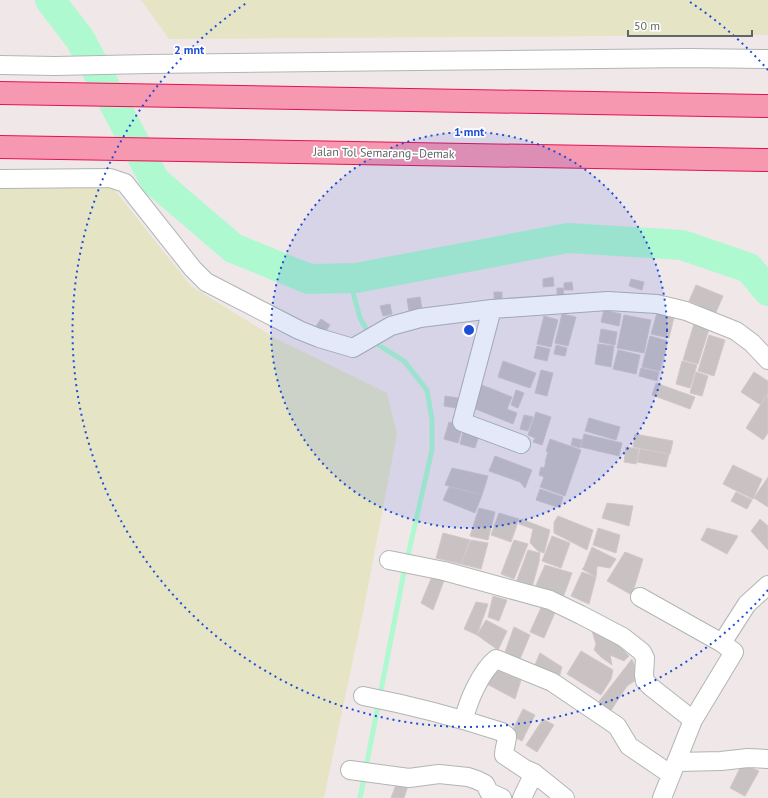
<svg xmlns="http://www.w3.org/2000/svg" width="768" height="798" viewBox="0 0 768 798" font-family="'PT Sans',sans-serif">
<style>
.green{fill:#e5e5c6}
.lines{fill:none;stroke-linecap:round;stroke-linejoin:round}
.stream{stroke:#aef9cf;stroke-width:5}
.river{stroke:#aef9cf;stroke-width:30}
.building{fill:#c8c2c3;stroke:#d4c6ca}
.street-casing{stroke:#b0b6b4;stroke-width:20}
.highway-casing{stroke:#e61153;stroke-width:24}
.street{stroke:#fff;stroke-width:18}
.highway{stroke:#f698b0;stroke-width:22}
.ring{fill:none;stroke:#1d4ed8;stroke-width:2;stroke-dasharray:2 4}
.labels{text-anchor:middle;stroke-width:3.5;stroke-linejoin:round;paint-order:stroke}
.street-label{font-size:12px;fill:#5f6663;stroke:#fff}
.centre{fill:#1d4ed8;stroke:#fff;stroke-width:2}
.ring-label{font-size:12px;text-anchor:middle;font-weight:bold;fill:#1d4ed8;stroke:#fff;stroke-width:3.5;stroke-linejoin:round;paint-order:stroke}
</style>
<rect width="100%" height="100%" fill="#f0e7e9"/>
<path class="green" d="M141,0H768V35L169,39Z
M109,183L191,286L277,339L387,393L397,434L365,603L324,798H0V186Z"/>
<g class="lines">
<path class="stream" d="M349,278L360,318L369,334
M377,344L404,361L427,390L432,420V450L407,560
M360,798L405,567"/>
<path class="river" d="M50,0L80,39L155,181L233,248L309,279L356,278L568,238L682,245L749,268L768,291"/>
</g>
<path class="building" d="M553,277L554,286L543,287V279Z
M631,279L644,282L642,290L629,286Z
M572,282L573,290H564V283Z
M696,285L723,296L714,317L697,309L699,305L689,301Z
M557,288H563L564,297L557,298Z
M494,292H502V301H494Z
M420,297L422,309L409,311L407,299Z
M390,304L392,314L383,316L380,306Z
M658,309L675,313L669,338L651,334Z
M604,310L621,314L619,326L601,322Z
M562,314L576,317L568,346L555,343Z
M624,315L651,320L644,353L617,348Z
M544,316L558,320L551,347L537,344Z
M321,319L330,325L325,332L316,326Z
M694,324L709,329L698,364L683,360Z
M601,329L617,332L615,345L599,342Z
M709,335L725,340L714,376L698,371Z
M650,336L668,341L660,371L642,367Z
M598,344L614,346L611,367L595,364Z
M556,345L567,348L565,356L554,354Z
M537,346L550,349L547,361L534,358Z
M618,350L640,355L636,374L613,369Z
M503,361L536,373L530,388L498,377Z
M682,361L697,365L690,388L676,384Z
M641,368L659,372L657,381L639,376Z
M541,370L553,373L547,396L535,393Z
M696,372L708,376L702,396L690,393Z
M754,372L768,381V394L761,405L741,392Z
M656,383L695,397L690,409L652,395Z
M482,385L512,397L507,409L517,413L513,424L473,408Z
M516,390L524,393L518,408L511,405Z
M445,396L458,398L456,408L444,406Z
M766,396L768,397V433L763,440L746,428Z
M536,412L551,417L542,445L533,442L535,438L528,435Z
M524,415L533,417L528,431L520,429Z
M589,418L620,427L616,440L585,431Z
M449,422L463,426L458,443L444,439Z
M464,428L480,432L475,448L460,444Z
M584,434L622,443L619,456L581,447Z
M635,434L673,441L670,454L633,447Z
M573,438L582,440L580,448L571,445Z
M550,439L581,450L565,496L540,487L544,477L539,475L541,467L544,468L546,462H545L548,452L546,451Z
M626,447L639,449L636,464L624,462Z
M640,449L669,454L666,467L637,462Z
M495,456L532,470L525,488L520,482L489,471Z
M733,465L762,479L753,499L723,484Z
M452,468L488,476L482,495L445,485Z
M768,477V507L754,498Z
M449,487L482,495L475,513L443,500Z
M540,489L563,497L560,508L536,500Z
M736,492L752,500L747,509L731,501Z
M607,503L633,506L629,526L602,518Z
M479,508L495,512L488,540L470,536Z
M499,513L519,519L511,542L491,535Z
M558,516L593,530L587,550L554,533V522Z
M521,519L550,530L544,553L538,551L530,543L533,529L519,524Z
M760,519L768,526V550L751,531Z
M598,528L620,535L616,553L593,545Z
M707,528L738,536L727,554L701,540Z
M443,533L470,540L461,564L436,558Z
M552,536L570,543L561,568L542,561Z
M471,540L488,543L481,569L461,564Z
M514,540L528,544L514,579L501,574Z
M592,547L616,559L610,568L597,566L596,577L582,569L584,567Z
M528,550L540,553L539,562L531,591L515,585Z
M625,552L643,559L632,595L607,581Z
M545,565L572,573L561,603L533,592Z
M582,572L596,577L589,604L571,596Z
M433,574L445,578L433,610L421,603Z
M493,596L507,600L499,621L488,617Z
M476,602L488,604L477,635L464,629Z
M543,603L557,608L544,638L530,632Z
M486,620L507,631L498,650L477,635Z
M514,627L530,635L520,659L505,652Z
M598,630L613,640L629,656L624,661L610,655L612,665L601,657L594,650L596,644L592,631Z
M581,651L613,670L611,679L601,695L567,674Z
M540,653L562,667L558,681L534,667Z
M632,659L639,678L627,686L610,712L597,704Z
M494,669L521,680L515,699L485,683Z
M523,709L535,715L522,741L510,735Z
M543,719L554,725L537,752L526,745Z
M742,764L759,771L745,796L730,788Z
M397,782L408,786L404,798H391Z"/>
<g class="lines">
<defs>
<path id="street" d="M0,65L55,66L149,64L690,58L768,59
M0,179L110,178L125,183L193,269L206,282L299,330L319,338L353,348L391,326L420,318L492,309L608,301L657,304L686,311L736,331L752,343L768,360
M492,309L462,422L521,444
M389,560L444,571L550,600L581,615L623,637L642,652L645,658L644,675L645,681L651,687L693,720
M640,597L722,643
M363,696C410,705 456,717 502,732L507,736C507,742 504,748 504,755L525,769L534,773L565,798
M464,719C468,701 481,671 496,659L552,682L617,726L629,746L670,774
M677,762L721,761L748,758L768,759
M350,770L409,778L439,774L468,777L477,780L485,784L489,792L502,798
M522,798L534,773
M662,798L693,720L734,652L722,643L747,604L768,585"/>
<path id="highway" d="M0,93L768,106
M0,147L768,160"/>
</defs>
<use href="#street" class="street-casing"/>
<use href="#highway" class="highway-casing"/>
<use href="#street" class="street"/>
<use href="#highway" class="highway"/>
</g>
<circle cx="469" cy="330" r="198" fill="#1d4ed8" fill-opacity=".12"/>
<g class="ring">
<circle cx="469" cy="330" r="198"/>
<path d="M768 590A396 396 0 1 1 248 2M690 2A396 396 0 0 1 768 70"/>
</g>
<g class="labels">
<g class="street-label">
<text transform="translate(384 153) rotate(1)" y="4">Jalan Tol Semarang–Demak</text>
</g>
</g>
<circle cx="469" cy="330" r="6" class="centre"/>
<g class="ring-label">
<text x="189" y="54">2 mnt</text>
<text x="469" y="136">1 mnt</text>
</g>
<path d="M628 30v6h124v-6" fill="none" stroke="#5f6663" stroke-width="2"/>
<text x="634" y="30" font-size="12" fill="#5f6663" stroke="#ffffff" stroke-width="3" paint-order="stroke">50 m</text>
</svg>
